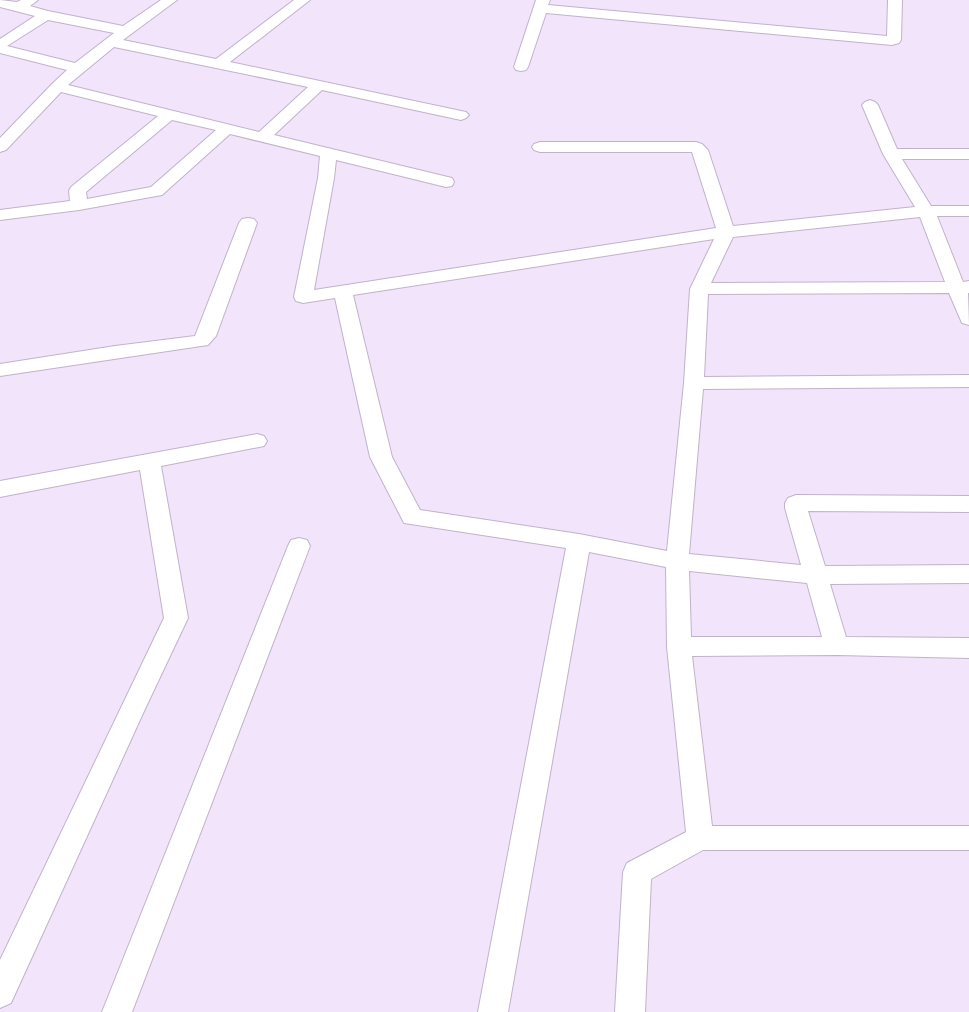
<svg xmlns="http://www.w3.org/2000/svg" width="969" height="1012" viewBox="0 0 969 1012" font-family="Rubik,sans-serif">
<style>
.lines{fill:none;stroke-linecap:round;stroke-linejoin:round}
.minor-casing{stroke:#c0b3c9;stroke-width:2}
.minor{fill:#fff;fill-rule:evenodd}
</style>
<rect width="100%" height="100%" fill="#f2e4fb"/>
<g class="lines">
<defs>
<path id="minor" d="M0,0L17,2L21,0H38L30,6L48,11L123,26L161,0H177L123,40L216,59L294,0H310L230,62L466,112L469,115L466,118L461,120L322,90L274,135L452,178L454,182L452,186L446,187L336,160L334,178L314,290L716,228L692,152H540L534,150L532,147L534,144L540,142H696L702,144L708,150L733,226L915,207L883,154L862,105L865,102L870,100L875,102L878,105L897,149H969V159H902L931,206H969V216H937L963,282L969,281V293H968L969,325L962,323L949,293L708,294L704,377L969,375V387L703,389L689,554L801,565L785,508V503L788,498L796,495L969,496V512L808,511L825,566L969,565V583L830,584L846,637L969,638V658L837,655L692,656L712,826H969V850H703L651,879L645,1012H615L623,872L627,863L686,832L667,647L666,567L589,552L508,1012H478L566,548L404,523L370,457L335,298L303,303L296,301L294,297L318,178L320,156L230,134L162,195L79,210L0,220V210L70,201L69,191L71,187L158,116L61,92L6,150L0,152V138L52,84L67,70L0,53V39L35,16L0,7ZM48,20L114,33L75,63L7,46ZM114,47L308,87L259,132L68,85ZM172,120L216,130L151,187L87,199L86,192ZM920,217L945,282L711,283L733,237ZM714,239L690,289L684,383L667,551L579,534L420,510L392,457L353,295ZM689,571L807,583L822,637H691Z
M536,0H550L548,5L887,36L888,0H902L901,40L899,43L892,45L546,13L528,67L526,70L521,71L516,70L514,67Z
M248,218L254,219L257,223L216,336L208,345L0,376V364L115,346L195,336L239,223L242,219Z
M257,434L264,436L267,441L264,446L161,466L188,618L145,709L11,1003L0,1008V960L164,618L140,470L0,497V481Z
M299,538L307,540L310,546L132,1012H102L288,546L291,540Z"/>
</defs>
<use href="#minor" class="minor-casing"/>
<use href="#minor" class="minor"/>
</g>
</svg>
